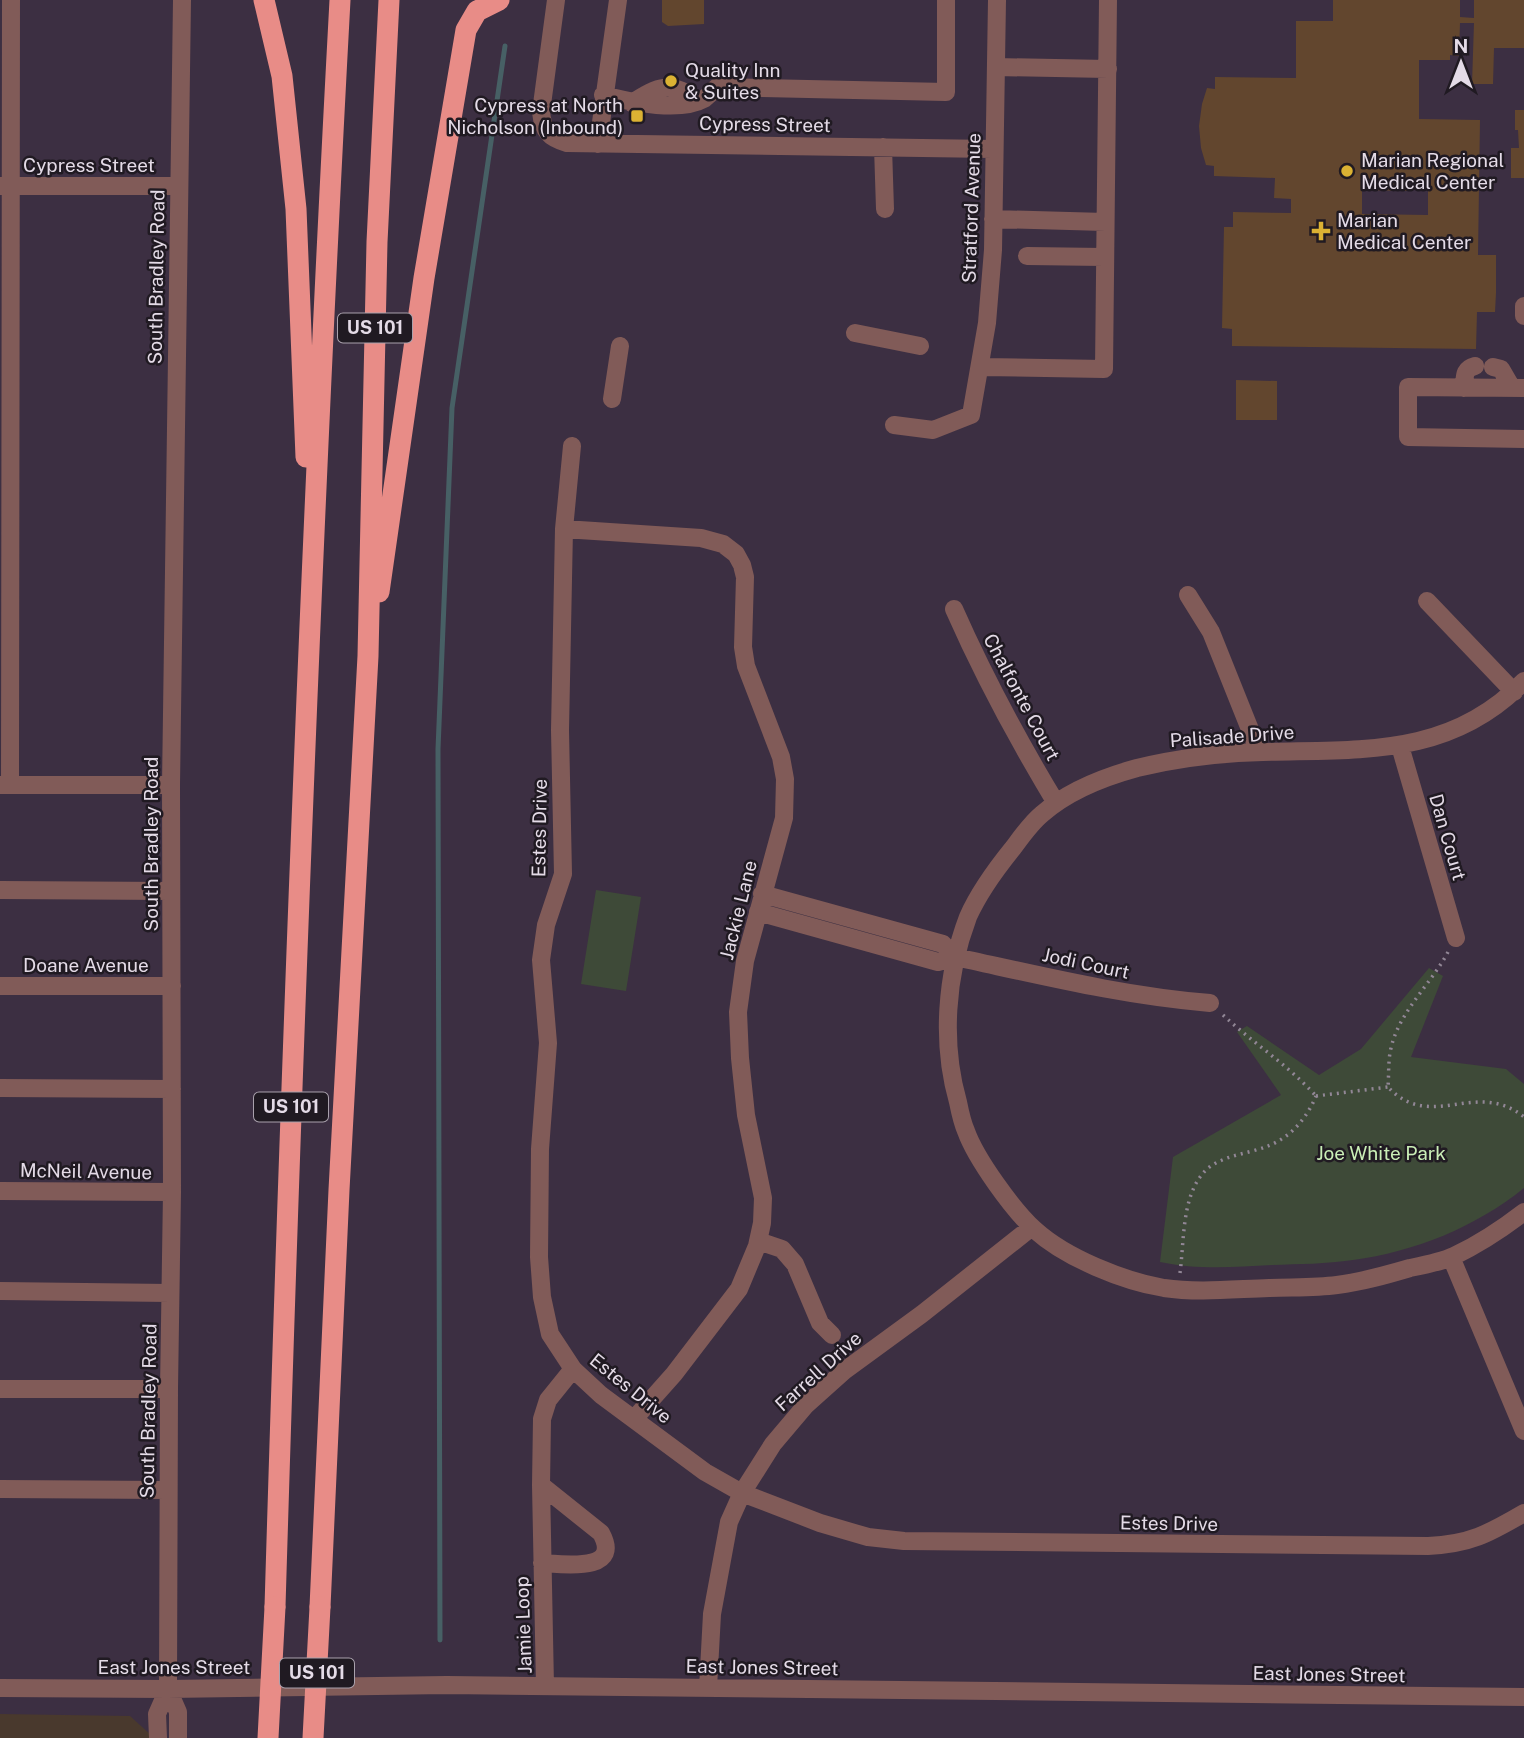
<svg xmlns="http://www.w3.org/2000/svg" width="1524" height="1738" viewBox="0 0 1524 1738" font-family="'Public Sans',sans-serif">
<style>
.education{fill:#49392d}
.green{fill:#3e4a38}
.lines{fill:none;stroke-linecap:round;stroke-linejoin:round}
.stream{stroke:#476065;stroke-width:5}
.building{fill:#62462e;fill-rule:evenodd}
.path{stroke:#928796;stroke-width:3.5;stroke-dasharray:2 5;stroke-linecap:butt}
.minor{stroke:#815b58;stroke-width:18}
.highway{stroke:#e88c87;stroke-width:21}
.highway-bridge{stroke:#e88c87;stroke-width:21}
.poi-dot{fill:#dbb233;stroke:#201a22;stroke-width:2.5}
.labels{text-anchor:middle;stroke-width:5;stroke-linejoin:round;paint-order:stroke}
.shield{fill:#201a22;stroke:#a9a1ac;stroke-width:2}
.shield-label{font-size:18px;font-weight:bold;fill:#e4dbe7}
.poi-label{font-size:19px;fill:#e4dbe7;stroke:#201a22;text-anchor:start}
.street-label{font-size:19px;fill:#e4dbe7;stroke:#201a22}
.park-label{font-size:19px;fill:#caeeb6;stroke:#201a22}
</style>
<rect width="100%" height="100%" fill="#3c2f42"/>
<path class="education" d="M0,1714L130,1716L151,1735V1738H0Z"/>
<path class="green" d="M596,890L641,897L626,991L581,984Z
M1429,968L1443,976L1411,1057L1506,1069L1524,1084V1188C1476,1227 1414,1252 1353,1260C1326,1264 1299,1264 1272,1265C1234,1267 1198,1270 1160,1262L1173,1157L1281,1095L1237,1032L1247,1026L1319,1075L1361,1049Z"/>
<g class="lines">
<path class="stream" d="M440,1640L438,749L452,408L505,46"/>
</g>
<path class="building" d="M662,0H704V24L668,26L662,22Z
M1333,0H1460V17L1474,18V0H1524V48H1494L1493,84H1472L1474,23H1460L1459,56L1450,55V60H1419V119L1480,120L1478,255H1496V293L1495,312H1477L1476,349L1232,346V329L1222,328L1224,227H1233V212L1291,213V199L1274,198L1275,178L1214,176V166L1206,165L1201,148L1199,126L1202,104L1207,88L1215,89V77L1296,78V21H1333ZM1407,180L1428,181V215L1362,214V190L1407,191Z
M1515,110H1524V178H1511V148H1519L1518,130H1515Z
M1236,380L1277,381V420H1236Z"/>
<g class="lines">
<path class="path" d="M1448,952C1431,984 1399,1012 1391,1048C1388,1060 1389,1074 1388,1087C1431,1133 1476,1078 1524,1117
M1223,1015C1253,1043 1288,1065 1316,1096
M1316,1096L1388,1087
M1180,1273C1184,1243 1182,1202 1200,1177C1215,1155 1246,1155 1268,1146C1291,1137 1307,1118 1316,1096"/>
<path class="minor" d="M556,0L541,112C543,131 549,138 567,143L993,149
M996,67L1108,69
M603,95C630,102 679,113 704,99C708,96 713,91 717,87L946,92V0
M632,103C658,86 672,80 697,101
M598,144L618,0
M883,147L885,209
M0,186H178
M993,219L1105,222
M1027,256L1104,257
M1524,306V316
M855,333L920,346
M981,367L1104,369L1108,0
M1493,367L1501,369L1512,388
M1464,388C1465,377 1463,369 1475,366
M1524,388L1408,387V437L1524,439
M612,399L620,346
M894,425L933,430L971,415L987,323L993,250L997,0
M572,446L564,529L560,730L563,874L546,925L541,960L548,1043L540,1149L539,1257L542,1297L550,1334L573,1369L601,1395L705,1472L742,1493L820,1523L868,1537L904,1541L1428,1546C1470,1544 1488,1534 1524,1513
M564,529L701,538L723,544L736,554L742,565L745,577L743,647L746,666L781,757L785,779L784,818L745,961L738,1012L740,1058L746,1115L763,1198L762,1223L757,1246L739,1289L674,1374L634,1419
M1188,595L1211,632L1259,752
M1427,601L1514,692
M954,609C984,677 1018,740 1056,803
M1524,681C1450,758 1360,749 1263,752C1221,753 1178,758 1137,768C1104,777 1068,791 1042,814C1031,823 1022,836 1013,848C996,869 979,892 968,917C946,975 941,1043 958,1102C960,1112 962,1122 966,1131C976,1159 1013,1210 1035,1230C1066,1258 1123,1281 1164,1288C1198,1293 1235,1289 1269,1288C1292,1287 1315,1288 1337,1285C1362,1282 1386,1275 1410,1268C1425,1265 1441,1262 1454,1256C1479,1244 1502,1229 1524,1212
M1400,746L1456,938
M0,785H171
M10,785L11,0
M0,890L171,891
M762,894L943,944L955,957
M758,912L938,962L955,957C1039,975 1123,996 1210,1003
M0,986H172
M0,1088L172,1089
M0,1191L172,1192
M758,1241L782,1249L795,1264L820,1323L832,1335
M1451,1257L1524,1431
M0,1291L170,1293
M0,1389H169
M541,1485L601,1533C623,1573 563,1564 542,1563
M0,1489L168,1490
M545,1686L541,1485L542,1419L548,1400L573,1369
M0,1688L168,1689L447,1685L1524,1697
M708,1688L712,1614L729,1522L742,1493L773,1444L806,1405L844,1371L922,1314L1032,1227
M158,1738L157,1714L168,1689
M178,1738V1712L168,1689L169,1389L172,1192L171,785L182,0"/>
<path class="highway" d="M264,0L282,76L296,209L306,457
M379,592L424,278L466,30L477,11L499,0
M275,1607C291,1071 311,535 340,0
M320,1607L339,1190L368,656L377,242L389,0"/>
<path class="highway-bridge" d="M268,1738L275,1607
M313,1738L320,1607"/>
</g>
<g class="poi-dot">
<circle cx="671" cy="81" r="7"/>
<rect x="630" y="109" width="14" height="14" rx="3.5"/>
<circle cx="1347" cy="171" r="7"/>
<path d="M1317.5 220.5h7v7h7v7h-7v7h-7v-7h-7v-7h7z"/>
</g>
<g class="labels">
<g class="shield">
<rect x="338" y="313.5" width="74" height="29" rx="5"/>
<rect x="254" y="1092.5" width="74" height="29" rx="5"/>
<rect x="280" y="1658.5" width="74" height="29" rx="5"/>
</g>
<g class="shield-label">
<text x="375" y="334">US 101</text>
<text x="291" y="1113">US 101</text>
<text x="317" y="1679">US 101</text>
</g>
<g class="poi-label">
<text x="685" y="77">Quality Inn<tspan x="685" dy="22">&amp; Suites</tspan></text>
<text x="623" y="112" text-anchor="end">Cypress at North<tspan x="623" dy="22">Nicholson (Inbound)</tspan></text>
<text x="1361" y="167">Marian Regional<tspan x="1361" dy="22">Medical Center</tspan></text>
<text x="1337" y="227">Marian<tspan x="1337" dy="22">Medical Center</tspan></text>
</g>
<g class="street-label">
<text transform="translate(765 124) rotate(1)" y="7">Cypress Street</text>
<text x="89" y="172">Cypress Street</text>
<text transform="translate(971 208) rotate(-88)" y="7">Stratford Avenue</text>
<text transform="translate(156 277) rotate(-89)" y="7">South Bradley Road</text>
<text transform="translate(1022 697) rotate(62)" y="7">Chalfonte Court</text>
<text transform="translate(1232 736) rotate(-4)" y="7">Palisade Drive</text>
<text transform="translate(539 828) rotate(-89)" y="7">Estes Drive</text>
<text transform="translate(1448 837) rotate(74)" y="7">Dan Court</text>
<text transform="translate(151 844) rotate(-90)" y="7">South Bradley Road</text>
<text transform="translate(738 910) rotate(-76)" y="7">Jackie Lane</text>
<text transform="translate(1086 963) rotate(12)" y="7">Jodi Court</text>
<text x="86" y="972">Doane Avenue</text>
<text transform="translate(86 1171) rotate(1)" y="7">McNeil Avenue</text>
<text transform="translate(818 1371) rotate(-42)" y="7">Farrell Drive</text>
<text transform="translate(631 1388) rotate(39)" y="7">Estes Drive</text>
<text transform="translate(148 1411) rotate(-89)" y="7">South Bradley Road</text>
<text transform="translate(1169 1523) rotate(1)" y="7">Estes Drive</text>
<text transform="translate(523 1625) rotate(-92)" y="7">Jamie Loop</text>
<text x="174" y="1674">East Jones Street</text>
<text transform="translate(762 1667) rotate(1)" y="7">East Jones Street</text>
<text transform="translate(1329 1674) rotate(1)" y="7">East Jones Street</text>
</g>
<g class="park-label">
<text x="1381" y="1160">Joe White Park</text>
</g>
</g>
<g transform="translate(1461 63)" stroke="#201a22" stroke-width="5" paint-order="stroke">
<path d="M0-5L12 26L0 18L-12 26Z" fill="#e4dbe7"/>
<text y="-10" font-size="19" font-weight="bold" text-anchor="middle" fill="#e4dbe7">N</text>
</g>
</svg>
